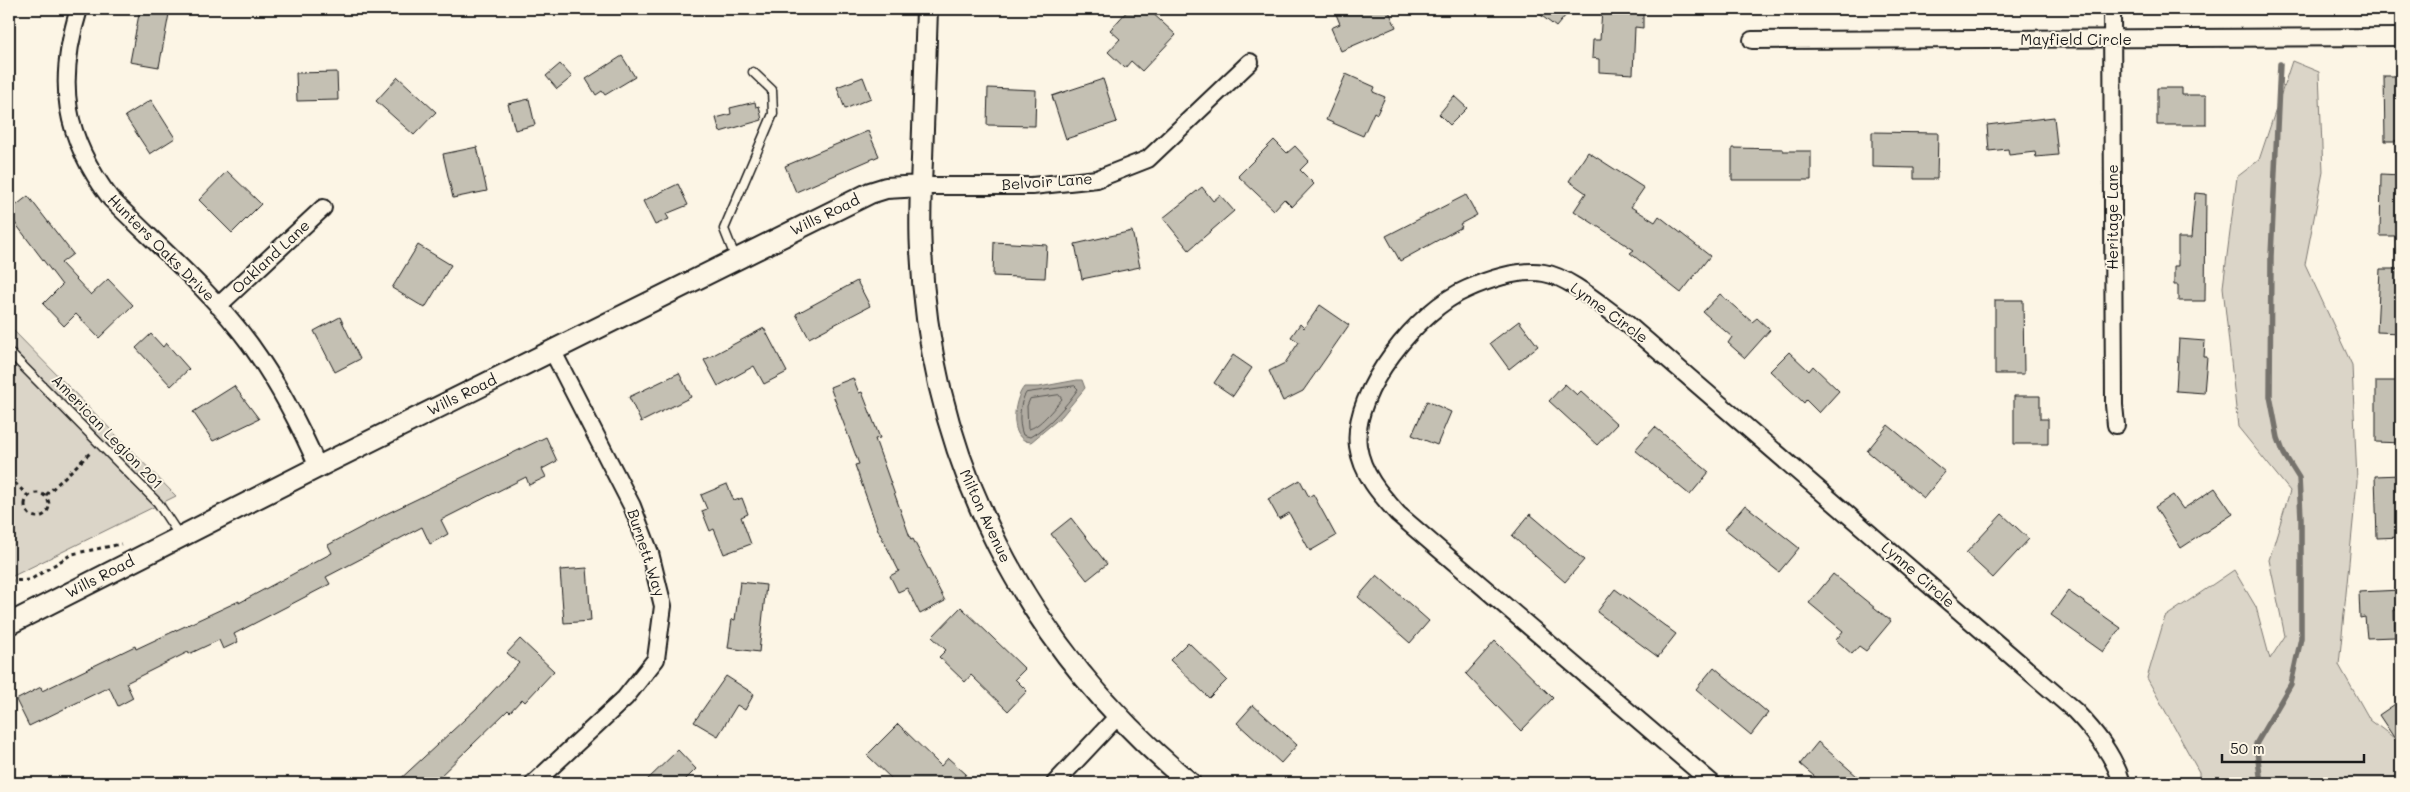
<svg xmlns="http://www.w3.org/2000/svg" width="2410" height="792" viewBox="0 0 2410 792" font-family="Mali,sans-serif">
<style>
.green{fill:#dbd5c8;stroke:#7c7872}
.water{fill:#b0aba1;stroke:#75726c}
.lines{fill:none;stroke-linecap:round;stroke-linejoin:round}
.shore{stroke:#575551;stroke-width:1}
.stream{stroke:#75726c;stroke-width:5.5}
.building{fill:#c4c0b3;stroke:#1c1c1c}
.service-casing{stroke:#1c1c1c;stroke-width:11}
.minor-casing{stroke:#1c1c1c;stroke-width:20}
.tertiary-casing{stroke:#1c1c1c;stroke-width:24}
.path{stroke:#1c1c1c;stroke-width:3;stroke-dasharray:4 4;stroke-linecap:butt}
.service{stroke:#fcf5e5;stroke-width:8}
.minor{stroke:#fcf5e5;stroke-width:16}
.tertiary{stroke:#fcf5e5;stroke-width:20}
.labels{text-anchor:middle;stroke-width:4;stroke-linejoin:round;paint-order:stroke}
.street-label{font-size:15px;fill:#1c1c1c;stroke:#fcf5e5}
</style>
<rect width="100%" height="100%" fill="#fcf5e5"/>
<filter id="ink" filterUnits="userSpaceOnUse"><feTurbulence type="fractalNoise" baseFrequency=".02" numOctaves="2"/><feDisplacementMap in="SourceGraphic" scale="10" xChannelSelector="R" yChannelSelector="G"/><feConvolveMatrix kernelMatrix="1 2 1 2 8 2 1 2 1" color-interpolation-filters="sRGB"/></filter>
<g filter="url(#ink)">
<path class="green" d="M2292,61L2319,72L2323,172L2305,264L2352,365L2357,481L2339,665L2370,720L2401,743V783H2199V772L2147,678L2165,617L2234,570L2256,607L2270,659L2285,636L2269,560L2290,491L2238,427L2223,287L2237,177L2259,160Z
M9,326L176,496L9,578Z"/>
<path class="water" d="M1077,380H1082L1085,388L1062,416L1031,442C1008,441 1013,400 1024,387H1039Z"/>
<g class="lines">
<path class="shore" d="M1075,386L1078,389C1066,406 1048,427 1030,437L1023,435C1018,423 1019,403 1026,393Z
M1059,395L1062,399C1054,408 1039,428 1028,429L1027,406L1030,399Z"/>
<path class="stream" d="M2269,11V9
M2261,783L2256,744L2291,684L2301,638V518L2299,478L2284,454L2278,438L2270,396L2271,256L2280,64"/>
</g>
<path class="building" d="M140,9L169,14L159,67L130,62Z
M1129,9H1148L1176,35L1142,71L1131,61L1125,68L1108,52L1120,39L1110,30Z
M1334,9H1388L1396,27L1341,51L1331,28L1340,24Z
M1533,9H1571L1556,27Z
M1602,9H1643V28L1635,27L1633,74L1599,72V59L1592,58L1593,40H1600Z
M622,56L635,77L605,95L602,91L596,95L586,79Z
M560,64L572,77L557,89L546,76Z
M337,72L338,100L297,101L296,73Z
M1346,74L1375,87L1373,92L1385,97L1377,114L1374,112L1363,136L1326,120Z
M2384,76H2401V141H2385Z
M398,77L436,112L414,135L376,101Z
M863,77L871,98L845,109L837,87Z
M1103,79L1117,122L1066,139L1052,96Z
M988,88L1036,90L1035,126L987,125Z
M2157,88H2182V95H2206V125H2157Z
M1454,96L1467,108L1450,125L1439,114Z
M529,99L535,125L515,130L508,104Z
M151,100L175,138L150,154L125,116Z
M755,102L756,107L759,106L762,120L720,132L716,118L731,114L730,108Z
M2054,117L2058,155L2036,157L2035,152L2009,155L2008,149L1989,151L1987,125Z
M868,131L879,156L796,192L785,166Z
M1872,132L1938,133L1937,179H1914V168L1872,167Z
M1274,140L1287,153L1295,146L1309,161L1300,170L1314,184L1292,207L1284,199L1274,210L1238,176Z
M477,147L487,191L453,198L443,154Z
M1732,148L1783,149V151H1811V180H1732Z
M1588,152L1644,188L1631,207L1655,222L1659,216L1710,256L1681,293L1630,253L1634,250L1574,211L1586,193L1569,181Z
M227,171L261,204L232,233L199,200Z
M2381,174L2401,175V236H2380Z
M678,184L688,205L666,214L669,219L655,225L643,201Z
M1202,187L1213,201L1220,195L1234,211L1189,250L1163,218Z
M2195,193L2206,194L2205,301H2178V285H2174V266H2178V238H2191Z
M1466,195L1477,215L1460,224L1462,227L1400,261L1386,236Z
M28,196L73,254L61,263L91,295L108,279L133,305L99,338L76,314L64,326L43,304L62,285L9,215V211Z
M1132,231L1140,267L1082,279L1075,244Z
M994,242L1047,245L1045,278L993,276Z
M418,245L451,265L425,308L392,288Z
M2380,269H2401V333L2377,332Z
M857,281L870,306L809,338L796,314Z
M1720,294L1752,322L1757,318L1770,330L1745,358L1728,343L1732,337L1703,312Z
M1995,300H2023L2024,374H1995Z
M1320,305L1349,325L1303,391L1283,401L1269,371L1285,363L1299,342L1291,337L1300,324L1304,328Z
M340,317L360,359L335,372L314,331Z
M1519,321L1538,346L1509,369L1490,343Z
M764,328L787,372L764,384L754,366L718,386L704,360Z
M151,334L163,347L166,343L189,369L171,386L136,348Z
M2179,339L2205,341L2204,357H2207L2204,393L2176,391Z
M1789,352L1809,371L1813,366L1839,391L1819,413L1806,400L1804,403L1770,371Z
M1233,355L1252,368L1233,396L1214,383Z
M679,373L691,397L641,422L629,397Z
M853,378L859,393L862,392L880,438L875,439L911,540L913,539L945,601L920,614L907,588L898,592L890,576L899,571L878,530L855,465L859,464L830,387Z
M2376,381H2401V443L2376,442Z
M1565,384L1577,395L1581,391L1617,424L1597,445L1549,401Z
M234,386L259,419L213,441L193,412Z
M2014,396H2040V419H2048V444H2014Z
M1427,401L1451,412L1437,445L1412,435Z
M1888,425L1945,472L1924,498L1867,451Z
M1655,427L1709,472L1690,495L1635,450Z
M546,437L557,461L542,469L546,477L529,485L526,477L441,520L448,534L430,544L422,527L326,577L330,584L234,634L238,642L223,649L219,640L189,654L188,652L126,683L133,698L118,706L109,687L29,726L16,700L41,687L42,691L135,646L136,649L153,641L239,601V603L332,553L328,545L388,513Z
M2401,475V537L2377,538L2375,476Z
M1300,480L1309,497L1313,494L1336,536L1310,551L1289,513L1279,519L1268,499Z
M727,484L734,501L742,498L748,514L741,517L751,544L724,554L714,529L710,531L702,511L707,509L701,495Z
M2215,488L2233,514L2181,548L2155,507L2173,495L2183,509Z
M1745,505L1799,548L1779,572L1725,529Z
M1530,514L1584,560L1565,582L1512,536Z
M2002,514L2029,539L1993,578L1966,553Z
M1071,518L1107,564L1087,580L1051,534Z
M587,568L591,621L564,623L560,570Z
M1833,574L1891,621L1866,651L1859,646L1852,654L1836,640L1843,631L1809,603Z
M1377,575L1429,621L1410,643L1358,597Z
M740,582L766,585L759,652L728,648L732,619L735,620Z
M1615,589L1676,634L1658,657L1597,612Z
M2401,590V610H2394L2395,637L2367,638L2365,617L2360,618L2359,592Z
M2068,591L2121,628L2103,652L2051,615Z
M961,607L1025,669L1015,679L1027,691L1008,711L971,675L965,682L939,657L946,650L932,637Z
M520,639L554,671L525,702L522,699L510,712L508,710L433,783H396L478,707L519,663L507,653Z
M1495,641L1553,698L1521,731L1466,674Z
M1188,642L1227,680L1209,698L1170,660Z
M1714,667L1768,713L1751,735L1696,689Z
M726,676L754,694L745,710L737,705L718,736L694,722Z
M2401,700V748L2379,715Z
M1253,705L1297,745L1281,763L1237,723Z
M898,724L941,766L948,758L966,774L959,783H896L867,755Z
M1818,742L1865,783H1822L1800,764Z
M678,750L696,769L682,783H644Z"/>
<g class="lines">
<defs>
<path id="service" d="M736,259L724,229L773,114L772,90L753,72
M9,352L158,503L179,535"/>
<path id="minor" d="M79,9C56,83 64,137 111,199C158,246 211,291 250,344C278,383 299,423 318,467
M2112,9L2114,405L2116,425
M1752,40L2401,37
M921,186H1032L1097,179L1148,159L1250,62
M218,306L323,208
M534,783L625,698L656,659L663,606L650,553L632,506L552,350
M1055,783L1117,717
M1712,783L1398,514C1380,494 1362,474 1358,446C1351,392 1419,309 1467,289C1490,279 1520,269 1544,273C1570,277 1603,307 1625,322L2075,711C2095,732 2114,755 2122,783"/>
<path id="tertiary" d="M927,9C925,59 924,109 922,159C921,189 919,220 921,250C930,462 1027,648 1190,783
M9,624L318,467L870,193L886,188L921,186"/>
</defs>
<use href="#service" class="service-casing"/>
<use href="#minor" class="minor-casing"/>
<use href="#tertiary" class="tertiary-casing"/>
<path class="path" d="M9,477L28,496
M25 505a12 12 0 1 1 24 0a12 12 0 1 1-24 0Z
M46,495L90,453
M9,581L30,580L72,554L121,544"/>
<use href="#service" class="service"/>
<use href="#minor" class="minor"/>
<use href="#tertiary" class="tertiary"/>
</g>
</g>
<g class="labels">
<g class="street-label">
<text x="2076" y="45">Mayfield Circle</text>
<text transform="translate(1047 182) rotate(-4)" y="5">Belvoir Lane</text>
<text transform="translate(825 215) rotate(-26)" y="5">Wills Road</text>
<text transform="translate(2113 217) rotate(-90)" y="5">Heritage Lane</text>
<text transform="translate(161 248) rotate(45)" y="5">Hunters Oaks Drive</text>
<text transform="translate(271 257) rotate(-43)" y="5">Oakland Lane</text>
<text transform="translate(1609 313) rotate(36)" y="5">Lynne Circle</text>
<text transform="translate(462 395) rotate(-26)" y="5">Wills Road</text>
<text transform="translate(107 432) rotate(46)" y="5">American Legion 201</text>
<text transform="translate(985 516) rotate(65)" y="5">Milton Avenue</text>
<text transform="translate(646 553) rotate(72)" y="5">Burnett Way</text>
<text transform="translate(1918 575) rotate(41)" y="5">Lynne Circle</text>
<text transform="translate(100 577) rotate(-27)" y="5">Wills Road</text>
</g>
</g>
<rect width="2410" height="792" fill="none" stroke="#fcf5e5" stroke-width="30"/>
<rect x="15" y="15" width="2380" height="762" fill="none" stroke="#1c1c1c" stroke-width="2" filter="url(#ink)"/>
<path d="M2222 754v8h142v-8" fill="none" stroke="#1c1c1c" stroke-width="2.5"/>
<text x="2230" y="754" font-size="15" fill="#1c1c1c" stroke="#fcf5e5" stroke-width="4" paint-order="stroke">50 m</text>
</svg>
